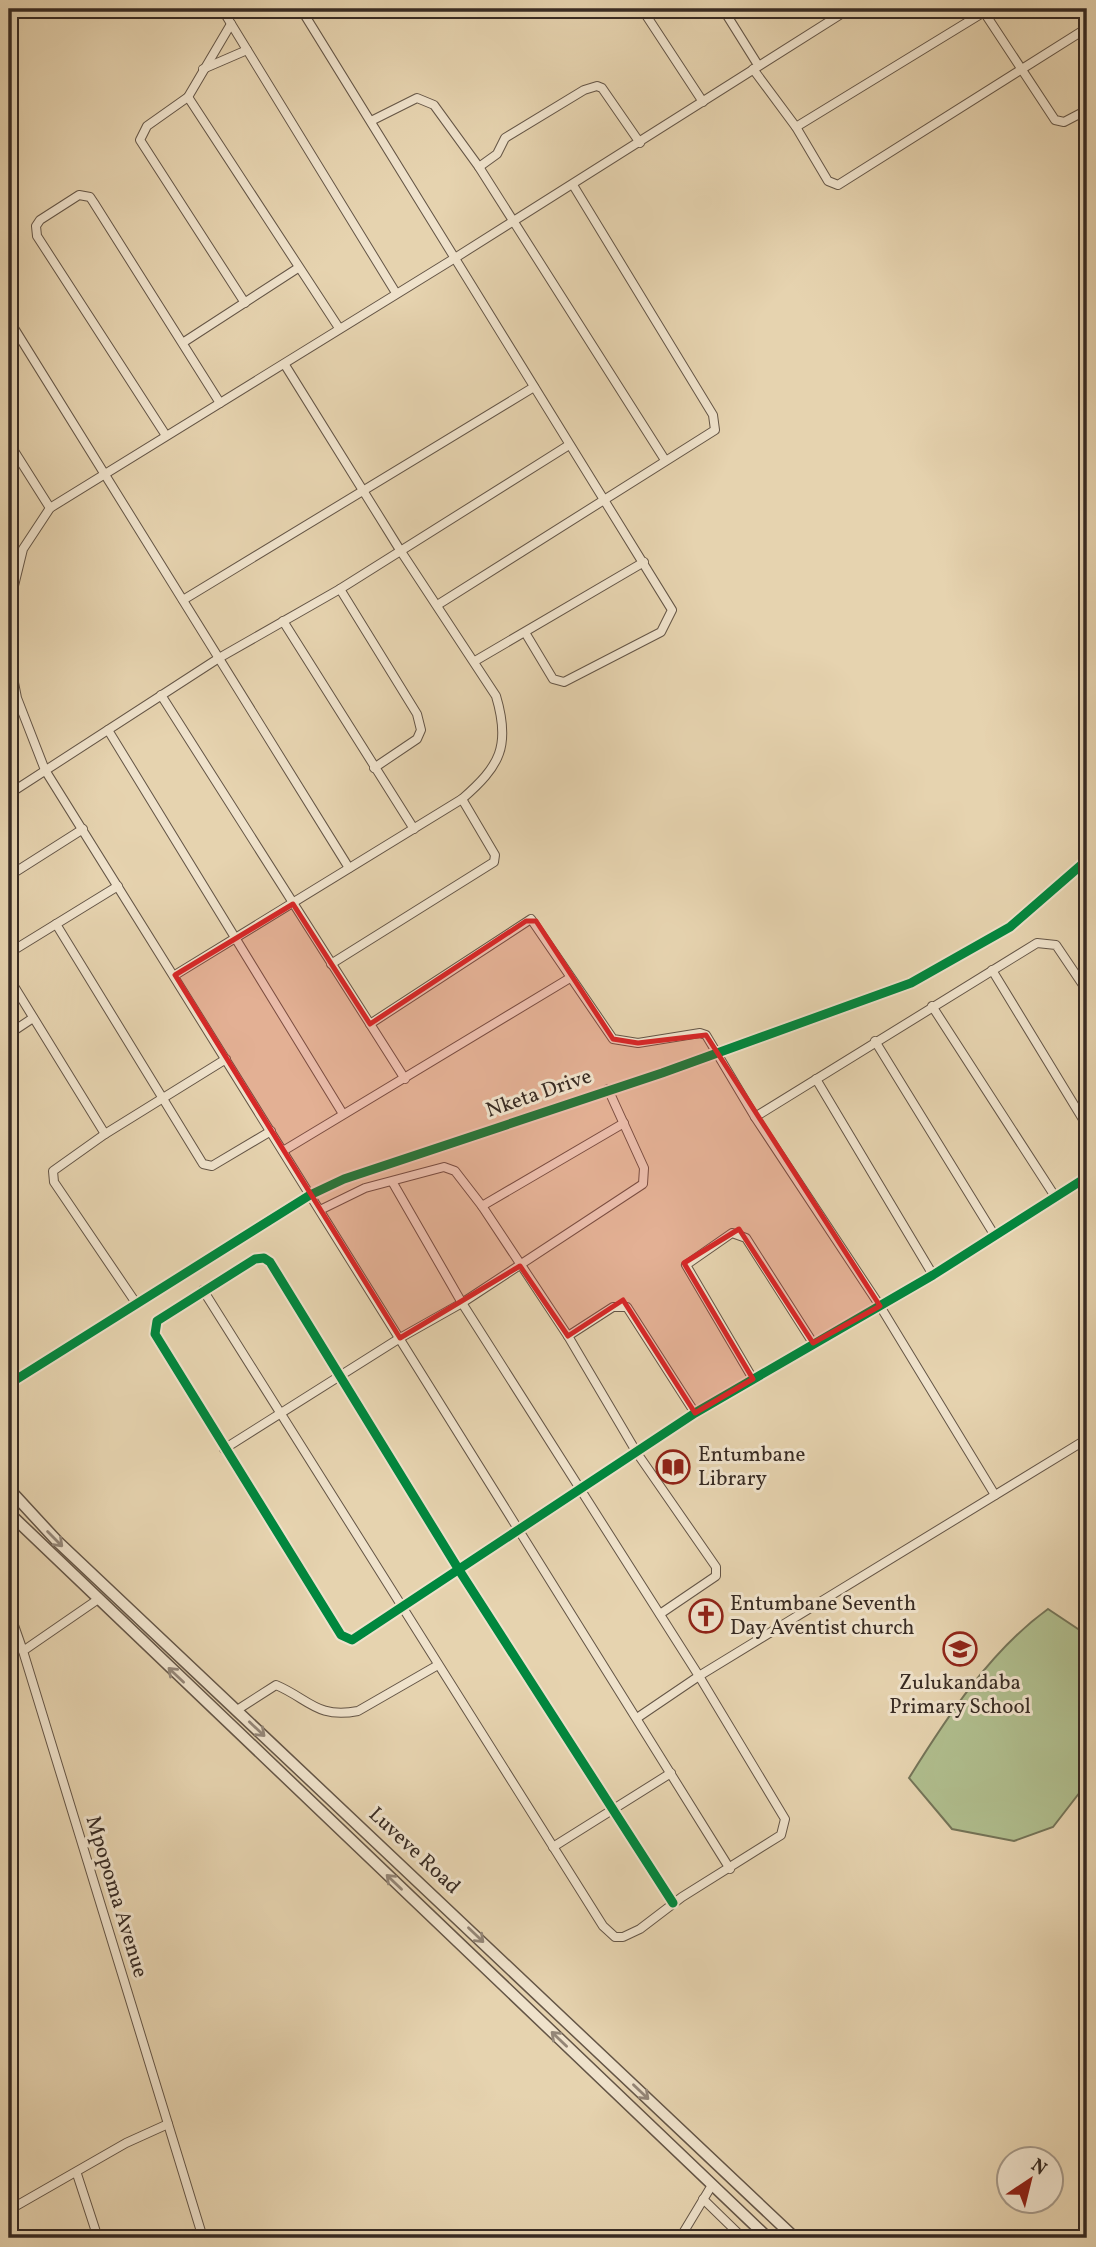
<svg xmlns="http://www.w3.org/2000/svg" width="1096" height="2247" font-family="Vollkorn,serif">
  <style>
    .green { fill: #b0be8e; stroke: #747458; stroke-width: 2 }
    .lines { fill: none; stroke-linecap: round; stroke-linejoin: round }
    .minor-casing { stroke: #645546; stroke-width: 10 }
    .tertiary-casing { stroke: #645546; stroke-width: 13 }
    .minor { stroke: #efe2cb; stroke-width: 8 }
    .tertiary { stroke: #efe2cb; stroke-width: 10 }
    .cycleway-casing { stroke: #efe2cb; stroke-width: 13 }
    .cycleway { stroke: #00873e; stroke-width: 9 }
    .oneway { stroke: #948677 }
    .marked { fill: #d62828; fill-opacity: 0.2; stroke: #d62828; stroke-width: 5; stroke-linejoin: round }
    .labels { text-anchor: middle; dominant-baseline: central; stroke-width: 6; stroke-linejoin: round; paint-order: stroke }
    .street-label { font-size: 21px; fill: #382b23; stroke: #efe2cb }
    .poi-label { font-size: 21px; fill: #382b23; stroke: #efe2cb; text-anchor: start }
  </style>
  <rect width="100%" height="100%" fill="#e6d3af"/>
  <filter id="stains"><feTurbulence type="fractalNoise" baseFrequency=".00286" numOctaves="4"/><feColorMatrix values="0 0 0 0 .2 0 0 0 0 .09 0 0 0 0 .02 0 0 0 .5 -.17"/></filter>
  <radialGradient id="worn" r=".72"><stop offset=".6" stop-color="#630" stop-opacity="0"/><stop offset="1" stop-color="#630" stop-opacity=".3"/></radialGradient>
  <path class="green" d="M1048,1609l39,26v148l-34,44 -39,14 -62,-12 -43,-51c38,-61 81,-127 139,-169z"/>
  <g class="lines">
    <defs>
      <g id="minor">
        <polyline points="222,9 396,293"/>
        <polyline points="301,9 672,610 661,632 564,682 553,679 526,634"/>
        <polyline points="642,9 703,102"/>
        <polyline points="723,9 758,65"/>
        <polyline points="982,9 1055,120 1064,122 1087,110"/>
        <polyline points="203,69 247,50"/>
        <polyline points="753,69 796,127 828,181 838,185 1087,28"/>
        <polyline points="188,97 231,24"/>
        <polyline points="371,121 417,98 434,105 479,167 665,460"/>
        <polyline points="796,127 989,9"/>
        <polyline points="479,167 497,154 505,138 584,90 597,86 602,88 640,143"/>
        <polyline points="245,303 140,140 147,126 188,97 339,328"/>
        <polyline points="9,320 349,868"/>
        <polyline points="184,342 298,268"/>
        <polyline points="165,434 37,236 36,226 40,220 79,195 90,197 94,203 220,403"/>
        <polyline points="9,443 50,508"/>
        <polyline points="340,589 417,714 421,730 417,739 374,768"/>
        <polyline points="183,600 534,387"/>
        <polyline points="439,604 715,430 713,415 573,185"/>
        <polyline points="9,606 23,549 50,508 455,258 849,9"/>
        <polyline points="283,621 414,829"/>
        <polyline points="9,657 17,698 45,770 730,1869"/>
        <polyline points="475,661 644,562"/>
        <polyline points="161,695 405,1079"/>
        <polyline points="108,730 343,1114"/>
        <polyline points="9,794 219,658 340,589 569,445"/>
        <polyline points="9,876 83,829"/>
        <polyline points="56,924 203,1164 212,1166 271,1131"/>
        <polyline points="9,953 118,886"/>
        <polyline points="331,964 494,862 495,855 462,799"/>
        <polyline points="992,970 1087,1126"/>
        <path d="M175,975l287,-176c38,-33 49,-53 34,-103l-96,-146 -115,-185"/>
        <polyline points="9,978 105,1134"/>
        <polyline points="932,1006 1056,1198"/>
        <polyline points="370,1024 531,919 613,1039 638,1043 700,1033 706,1035 755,1117 880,1306 995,1495"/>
        <polyline points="9,1034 33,1018"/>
        <polyline points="875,1041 995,1236"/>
        <polyline points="816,1079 933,1275"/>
        <polyline points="755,1117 1037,943 1056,945 1087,991"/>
        <polyline points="283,1151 570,978"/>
        <polyline points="482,1206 624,1123"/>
        <polyline points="320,1210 365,1188 444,1167 455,1171 482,1206 568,1336 637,1453 716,1567 716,1576 660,1614"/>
        <polyline points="203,1290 603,1926 615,1937 623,1937 640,1929 682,1897 781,1835 785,1819 699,1676 462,1303 393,1183"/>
        <polyline points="136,1303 54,1182 53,1171 105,1134 226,1059"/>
        <polyline points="568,1336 613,1307 627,1307 695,1413"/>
        <polyline points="753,1379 686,1265 732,1233 746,1238 813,1343"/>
        <polyline points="9,1384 310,1195 344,1179 662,1073 911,983 1010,927 1087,860"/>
        <polyline points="224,1449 400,1338 462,1303 643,1184 644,1168 608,1089"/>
        <polyline points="97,1600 23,1651 203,2238"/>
        <polyline points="9,1611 23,1651"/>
        <path d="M237,1710l39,-25c33,14 41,34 82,26l80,-46"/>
        <polyline points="637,1718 699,1676 1087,1439"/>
        <polyline points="553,1847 671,1773"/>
        <polyline points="673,1903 459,1570 270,1262 264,1258 255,1259 157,1321 155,1334 341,1635 352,1640 695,1413 933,1275 1087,1177"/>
        <polyline points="77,2174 98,2238"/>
        <polyline points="703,2199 743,2238"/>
        <polyline points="9,2210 126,2143 168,2124"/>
        <polyline points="680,2238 712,2185"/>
      </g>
      <g id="tertiary">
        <polyline points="9,1489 57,1541 795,2238"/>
        <polyline points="9,1513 768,2238"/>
      </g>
    </defs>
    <use href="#minor" class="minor-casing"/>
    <use href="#tertiary" class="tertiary-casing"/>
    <use href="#minor" class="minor"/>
    <use href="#tertiary" class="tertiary"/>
    <defs>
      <g id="cycleway">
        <polyline points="9,1384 310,1195 344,1179 662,1073 911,983 1010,927 1087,860"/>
        <polyline points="673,1903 459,1570 270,1262 264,1258 255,1259 157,1321 155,1334 341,1635 352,1640 695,1413 933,1275 1087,1177"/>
      </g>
    </defs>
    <use href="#cycleway" class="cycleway-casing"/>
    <use href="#cycleway" class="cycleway"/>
  </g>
  <defs><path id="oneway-shaft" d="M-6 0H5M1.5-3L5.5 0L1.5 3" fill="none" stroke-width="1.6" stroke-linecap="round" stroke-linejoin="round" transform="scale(1.75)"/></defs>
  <g class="oneway">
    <use href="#oneway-shaft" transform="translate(55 1539) rotate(45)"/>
    <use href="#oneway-shaft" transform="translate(176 1675) rotate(-137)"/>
    <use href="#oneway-shaft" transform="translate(257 1729) rotate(43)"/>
    <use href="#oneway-shaft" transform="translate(394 1882) rotate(-136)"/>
    <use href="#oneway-shaft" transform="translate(476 1935) rotate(44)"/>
    <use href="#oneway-shaft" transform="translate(559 2039) rotate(-136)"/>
    <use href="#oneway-shaft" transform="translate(641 2092) rotate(44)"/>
  </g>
  <path class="marked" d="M293,904l77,120 156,-103h10l77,118 25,4 68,-8 174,271 -67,37 -74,-114 -55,34 69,116 -58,34 -72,-113 -55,36 -48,-70 -120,72 -225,-363z"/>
  <defs>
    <symbol id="library-ring" viewBox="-11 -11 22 22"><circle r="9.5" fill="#efe2cb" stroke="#8f2418" stroke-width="1.5"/><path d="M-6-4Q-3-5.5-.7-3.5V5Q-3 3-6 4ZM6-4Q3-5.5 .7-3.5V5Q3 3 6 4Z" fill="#8f2418"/></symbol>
    <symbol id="church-ring" viewBox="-11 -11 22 22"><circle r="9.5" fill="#efe2cb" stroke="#8f2418" stroke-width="1.5"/><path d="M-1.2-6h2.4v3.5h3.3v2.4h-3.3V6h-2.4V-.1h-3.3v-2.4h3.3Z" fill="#8f2418"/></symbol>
    <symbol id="school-ring" viewBox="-11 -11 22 22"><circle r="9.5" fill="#efe2cb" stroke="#8f2418" stroke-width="1.5"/><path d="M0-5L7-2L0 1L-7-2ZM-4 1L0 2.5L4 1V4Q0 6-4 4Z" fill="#8f2418"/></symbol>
  </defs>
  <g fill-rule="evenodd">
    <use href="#library-ring" x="654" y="1448" width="38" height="38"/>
    <use href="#church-ring" x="687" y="1597" width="38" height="38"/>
    <use href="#school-ring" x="941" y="1630" width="38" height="38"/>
  </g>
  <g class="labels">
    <g class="street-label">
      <text transform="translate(539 1094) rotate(-19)">Nketa Drive</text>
      <text transform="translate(414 1851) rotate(43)">Luveve Road</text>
      <text transform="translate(116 1897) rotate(73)">Mpopoma Avenue</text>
    </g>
    <g class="poi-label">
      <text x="698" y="1455">Entumbane<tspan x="698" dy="24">Library</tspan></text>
      <text x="730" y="1604">Entumbane Seventh<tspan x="730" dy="24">Day Aventist church</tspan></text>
      <text x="960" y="1683" text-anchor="middle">Zulukandaba<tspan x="960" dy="24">Primary School</tspan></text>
    </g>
  </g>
  <rect width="1096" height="2247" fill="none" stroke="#e6d3af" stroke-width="35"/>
  <rect x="10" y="10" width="1075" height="2226" fill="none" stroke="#382b23" stroke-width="3.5"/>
  <rect x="18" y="18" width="1061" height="2212" fill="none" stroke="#382b23" stroke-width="2"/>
  <g transform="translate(1030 2180) rotate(35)"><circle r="33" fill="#efe2cb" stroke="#a69988" stroke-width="2"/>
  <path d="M0-5L12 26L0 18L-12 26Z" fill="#8f2418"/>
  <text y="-10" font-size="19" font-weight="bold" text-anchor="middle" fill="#382b23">N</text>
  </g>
  <rect width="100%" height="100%" filter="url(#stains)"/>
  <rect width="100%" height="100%" fill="url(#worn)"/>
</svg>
